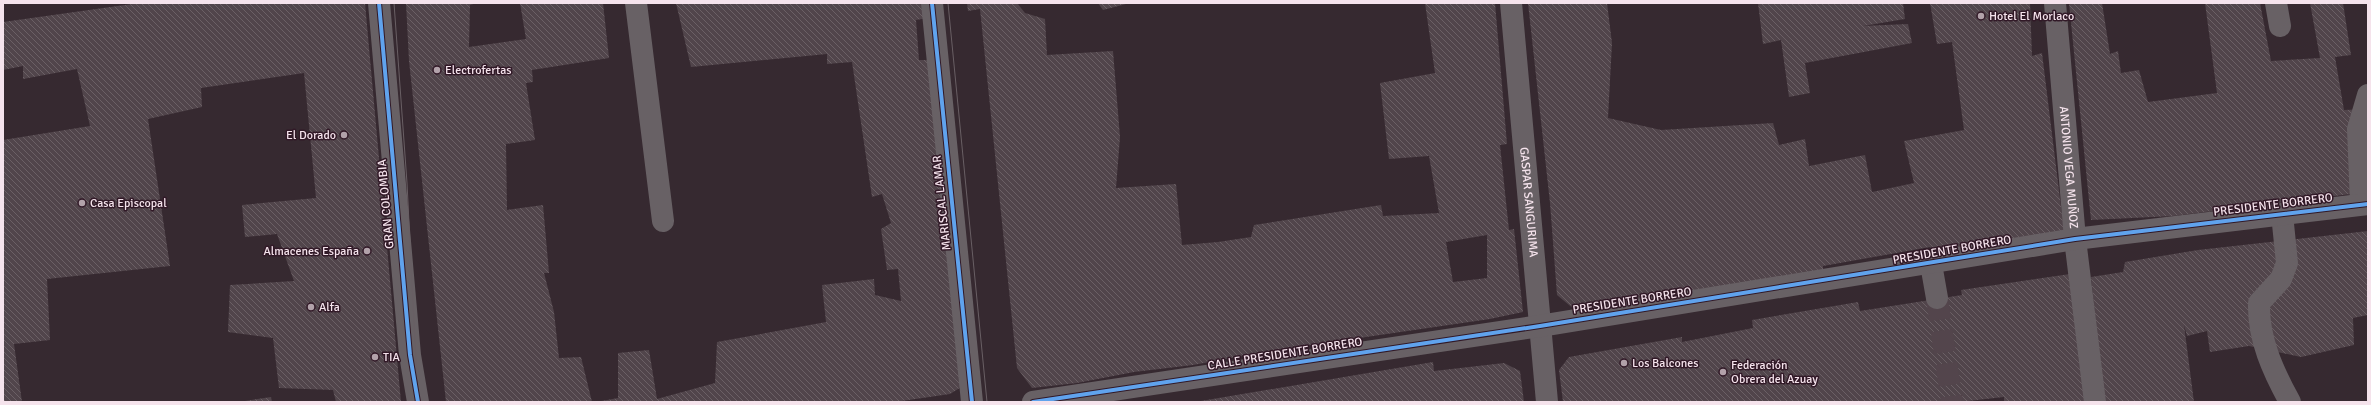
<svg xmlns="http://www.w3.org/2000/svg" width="2371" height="405" font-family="Signika,sans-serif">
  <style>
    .building { fill: url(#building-back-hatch); fill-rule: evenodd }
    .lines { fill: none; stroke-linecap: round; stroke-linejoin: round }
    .minor-tunnel { stroke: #53454c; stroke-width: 22; stroke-dasharray: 22 11; stroke-linecap: butt }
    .minor { stroke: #686165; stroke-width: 22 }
    .tram { stroke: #695f64; stroke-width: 1 }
    .cycleway-casing { stroke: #311927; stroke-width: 6 }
    .cycleway { stroke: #60a3ed; stroke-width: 4 }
    .poi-dot { fill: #b2a2aa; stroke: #311927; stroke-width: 1.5 }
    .labels { text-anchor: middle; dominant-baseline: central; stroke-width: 3; stroke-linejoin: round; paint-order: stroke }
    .poi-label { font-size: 12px; fill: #f5e3ec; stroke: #311927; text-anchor: start }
    .street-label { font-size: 12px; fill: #f5e3ec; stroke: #311927 }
  </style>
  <defs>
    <pattern id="building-back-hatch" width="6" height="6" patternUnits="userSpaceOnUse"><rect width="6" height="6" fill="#51454b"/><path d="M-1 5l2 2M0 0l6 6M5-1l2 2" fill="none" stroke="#6b6065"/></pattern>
  </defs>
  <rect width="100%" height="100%" fill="#362930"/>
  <g class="building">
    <polygon points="139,3 365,3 401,402 336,402 333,390 279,388 273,338 228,332 230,285 294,281 277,234 245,237 242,205 316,198 304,73 201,88 202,107 148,119 170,266 47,279 50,340 14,344 22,402 3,402 3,140 90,126 77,69 23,79 23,66 3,70 3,22"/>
    <polygon points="406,3 476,3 470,5 469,47 526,39 520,3 603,3 609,58 532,70 533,82 526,83 535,140 506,144 507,210 543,205 549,273 544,273 554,312 559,358 581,357 592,402 446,402 409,61"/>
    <polygon points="676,3 926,3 928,18 916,20 919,60 931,60 963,386 950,394 895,402 836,402 835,389 836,402 596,402 618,398 618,353 649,350 657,399 715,383 717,342 826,322 822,285 874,279 875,295 901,301 898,269 887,270 881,229 891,223 882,194 872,197 852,62 827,64 827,54 691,67"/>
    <path d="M967,3h50l8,10 20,6 2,36 66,-4 7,86 -4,51 60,-4 6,61 36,-3 33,-5 3,-12 127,-20 2,11 56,-3 -10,-57 -40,3 -9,-76 55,-10 -10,-70h70l12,141 -7,1 9,85 5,-1 9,83 -33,7 -220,32 -77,14 -59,7 -57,11 -45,5 -15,-20 -37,-359 -12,2zM1487,235v43l-34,4 -7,-40z"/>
    <polygon points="1098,3 1126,3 1126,4 1103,10"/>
    <polygon points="1528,3 1607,3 1612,43 1608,118 1661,130 1773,123 1779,145 1805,139 1809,166 1865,155 1872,192 1914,183 1904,141 1964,130 1952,42 1937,44 1930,3 2030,3 2032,56 2042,53 2064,231 1932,254 1930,247 1823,266 1823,271 1575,310 1557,295 1550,203"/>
    <polygon points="1758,3 1903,3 1905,19 1863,26 1908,24 1912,43 1805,63 1810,93 1789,97 1781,40 1763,44"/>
    <polygon points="2069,3 2102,3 2110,54 2118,51 2121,73 2139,70 2148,102 2217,93 2205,3 2260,3 2271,61 2320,58 2310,3 2343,3 2351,55 2335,57 2344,110 2368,109 2351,194 2173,216 2091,220"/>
    <polygon points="2368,231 2368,315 2353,318 2354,345 2301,357 2249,346 2210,352 2207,331 2187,336 2184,325 2194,402 2104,402 2091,277 2123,272 2125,262 2198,250"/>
    <polygon points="2070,274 2086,402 2004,402 2004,397 1959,402 1563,402 1559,370 1569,357 1682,337 1682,342 1753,328 1752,320 1858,302 1860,311 1962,295 1961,290"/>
    <polygon points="1433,362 1434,371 1504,363 1520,371 1524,402 1195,402"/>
    <polygon points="271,397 272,402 245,402 245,401"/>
  </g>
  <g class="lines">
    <polyline class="minor-tunnel" points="1937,298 1952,402"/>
    <g class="minor">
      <polyline points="379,3 410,355 418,402"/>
      <polyline points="636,3 663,221"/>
      <polyline points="932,3 972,402"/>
      <path id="s1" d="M1511,3l36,399"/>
      <path id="s2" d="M2055,3l20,236 20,163"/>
      <polyline points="2276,3 2280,26"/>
      <polyline points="2361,204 2358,129 2368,95"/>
      <path d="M2282,214l5,49 -6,16 -22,24c-1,36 14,68 31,99"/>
      <polyline points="1931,264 1937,298"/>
      <polyline points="1033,402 1540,326 2075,239 2368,204"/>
    </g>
    <g class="tram">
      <polyline points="394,3 407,183 418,402"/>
      <polyline points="948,3 987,402"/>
    </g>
    <defs>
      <g id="cycleway">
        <polyline points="379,3 410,355 418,402"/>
        <polyline points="932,3 972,402"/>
        <polyline points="1033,402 1540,326 2075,239 2368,204"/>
      </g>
    </defs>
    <use href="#cycleway" class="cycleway-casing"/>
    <use href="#cycleway" class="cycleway"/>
  </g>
  <g class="poi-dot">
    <circle cx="1981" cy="16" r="4"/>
    <circle cx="437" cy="70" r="4"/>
    <circle cx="344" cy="135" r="4"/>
    <circle cx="82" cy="203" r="4"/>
    <circle cx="367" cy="251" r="4"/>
    <circle cx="311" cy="307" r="4"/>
    <circle cx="375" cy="357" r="4"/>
    <circle cx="1624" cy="363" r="4"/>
    <circle cx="1723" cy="372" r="4"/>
  </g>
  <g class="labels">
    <g class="poi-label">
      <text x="1989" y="16">Hotel El Morlaco</text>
      <text x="445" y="70">Electrofertas</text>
      <text x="336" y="135" text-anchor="end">El Dorado</text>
      <text x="90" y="203">Casa Episcopal</text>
      <text x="359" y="251" text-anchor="end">Almacenes España</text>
      <text x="319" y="307">Alfa</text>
      <text x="383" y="357">TIA</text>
      <text x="1632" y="363">Los Balcones</text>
      <text x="1731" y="365">Federación<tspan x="1731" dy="14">Obrera del Azuay</tspan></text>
    </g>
    <g class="street-label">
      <text stroke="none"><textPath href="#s2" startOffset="165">ANTONIO VEGA MUÑOZ</textPath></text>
      <text transform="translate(942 203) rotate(-96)">MARISCAL LAMAR</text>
      <text stroke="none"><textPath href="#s1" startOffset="200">GASPAR SANGURIMA</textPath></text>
      <text transform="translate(386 204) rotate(-95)">GRAN COLOMBIA</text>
      <text transform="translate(2273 205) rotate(-7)">PRESIDENTE BORRERO</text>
      <text transform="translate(1952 250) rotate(-10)">PRESIDENTE BORRERO</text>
      <text transform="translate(1632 301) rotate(-9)">PRESIDENTE BORRERO</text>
      <text transform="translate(1285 354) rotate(-9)">CALLE PRESIDENTE BORRERO</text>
    </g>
  </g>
  <rect width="2371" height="405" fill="none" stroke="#f5e3ec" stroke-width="8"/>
</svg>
